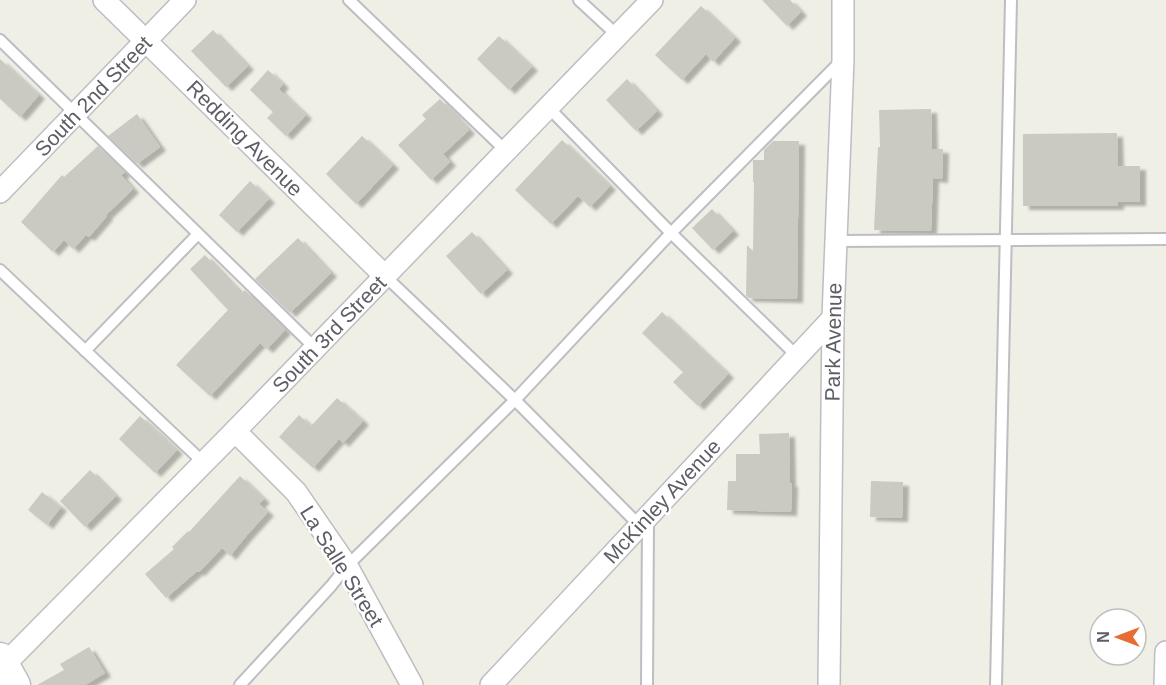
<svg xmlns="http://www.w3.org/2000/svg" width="1166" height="685" font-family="Helvetica,sans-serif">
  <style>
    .building { fill: #cacac2; filter: url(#shadow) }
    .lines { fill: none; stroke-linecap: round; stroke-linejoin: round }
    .lane-casing { stroke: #bdbdc4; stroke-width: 14 }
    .street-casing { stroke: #bdbdc4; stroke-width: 24 }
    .secondary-casing { stroke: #bebfc6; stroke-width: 33 }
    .lane { stroke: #fff; stroke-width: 10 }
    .street { stroke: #fff; stroke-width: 21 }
    .secondary { stroke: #fff; stroke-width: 30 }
    .labels { text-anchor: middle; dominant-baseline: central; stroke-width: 5; stroke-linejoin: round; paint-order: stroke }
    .street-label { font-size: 21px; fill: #5d5f66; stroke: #fff }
  </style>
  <defs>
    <filter id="shadow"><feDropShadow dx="6" dy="4" stdDeviation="1.5" flood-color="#0004"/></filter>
  </defs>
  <rect width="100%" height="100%" fill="#efefe5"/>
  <g class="building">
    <polygon points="762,0 790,0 801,12 787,26"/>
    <polygon points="701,6 735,38 713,62 706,54 682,80 655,55"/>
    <polygon points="213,30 248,66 226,87 191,51"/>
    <polygon points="499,36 532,67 509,90 477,59"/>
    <polygon points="0,59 39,95 20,117 0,99"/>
    <polygon points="268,70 283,84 279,89 306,115 286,136 267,118 273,112 250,90"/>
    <polygon points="627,79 657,111 636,131 606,100"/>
    <polygon points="440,99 469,130 443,154 450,162 431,180 398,145 426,119 422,115"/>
    <polygon points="931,109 932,149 943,149 942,179 933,178 931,231 874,230 878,147 880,147 879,110"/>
    <polygon points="137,114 160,147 137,164 108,136"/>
    <polygon points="1117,133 1118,166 1140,166 1140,202 1118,202 1118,206 1023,206 1023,134"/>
    <polygon points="362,136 393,165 356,204 326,174"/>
    <polygon points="562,140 610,186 590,207 578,196 551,224 515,190"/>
    <polygon points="773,141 799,141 797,299 749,298 746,296 747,245 753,251 754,182 753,182 753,160 764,160 764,150"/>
    <polygon points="98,146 125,172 121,175 133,189 106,215 107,216 89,237 86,235 73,249 64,240 53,252 21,222 62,175 64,177"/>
    <polygon points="250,181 269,199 237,232 219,215"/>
    <polygon points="712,209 733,231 713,250 692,228"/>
    <polygon points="472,232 507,270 481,294 446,256"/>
    <polygon points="298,238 331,273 290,313 255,279"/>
    <polygon points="205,255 241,293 245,290 285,330 267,349 260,343 210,396 176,365 228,310 190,269"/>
    <polygon points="662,312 728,374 698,406 673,382 683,372 642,333"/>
    <polygon points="337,398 363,421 343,443 339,439 313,468 279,437 299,415 311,426"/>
    <polygon points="140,416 177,450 155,473 119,439"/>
    <polygon points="789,433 790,483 792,483 791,512 727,510 728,481 736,481 736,454 760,454 759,434"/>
    <polygon points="90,470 116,496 85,527 60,501"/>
    <polygon points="240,476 264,499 259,504 268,512 247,535 230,556 222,548 199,572 197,571 166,598 145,574 174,549 172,547 188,531 189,532"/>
    <polygon points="871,481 903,482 902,518 870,517"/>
    <polygon points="42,492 61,507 47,525 28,510"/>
    <polygon points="89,647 105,673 85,685 37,685 64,670 60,664"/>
  </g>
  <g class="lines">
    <defs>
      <g id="lane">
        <polyline points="349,0 506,151"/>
        <polyline points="579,0 618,36"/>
        <polyline points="0,40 315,348"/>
        <polyline points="548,107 671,233 797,356"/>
        <polyline points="835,241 1166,239"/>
        <polyline points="0,270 204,463"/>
        <polyline points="385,276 515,400 640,526"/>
        <polyline points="85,351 198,234"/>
        <polyline points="240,685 331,586 347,566 515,400 671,233 841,61"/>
        <polyline points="647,685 648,520"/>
        <polyline points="996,685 1011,0"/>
      </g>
      <g id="street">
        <polyline points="104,0 385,276"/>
        <polyline points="0,192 185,0"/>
        <polyline points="235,431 296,492 347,566 412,685"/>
        <polyline points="4,665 235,431 652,0"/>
        <polyline points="491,685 833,318"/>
        <polyline points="829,685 833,318 843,59 843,0"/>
        <polyline points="1165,685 1166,652"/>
      </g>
      <polyline id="secondary" points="0,658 15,685"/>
    </defs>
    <use href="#lane" class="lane-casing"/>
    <use href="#street" class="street-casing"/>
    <use href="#secondary" class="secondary-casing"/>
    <use href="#lane" class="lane"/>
    <use href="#street" class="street"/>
    <use href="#secondary" class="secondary"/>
  </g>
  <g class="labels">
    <g class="street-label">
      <text transform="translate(93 96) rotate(-46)">South 2nd Street</text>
      <text transform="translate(245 138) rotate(45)">Redding Avenue</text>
      <text transform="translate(329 334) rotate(-46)">South 3rd Street</text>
      <text transform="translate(833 342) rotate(-89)">Park Avenue</text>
      <text transform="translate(662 501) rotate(-47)">McKinley Avenue</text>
      <text transform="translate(342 566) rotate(58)">La Salle Street</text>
    </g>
  </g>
  <g transform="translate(1118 637) rotate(270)"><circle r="28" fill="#ffffff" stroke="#bebfc2" stroke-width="1.5"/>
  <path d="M0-4.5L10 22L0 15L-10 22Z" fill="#e76d34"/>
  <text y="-9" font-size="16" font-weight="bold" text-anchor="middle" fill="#5d5f66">N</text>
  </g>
</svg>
